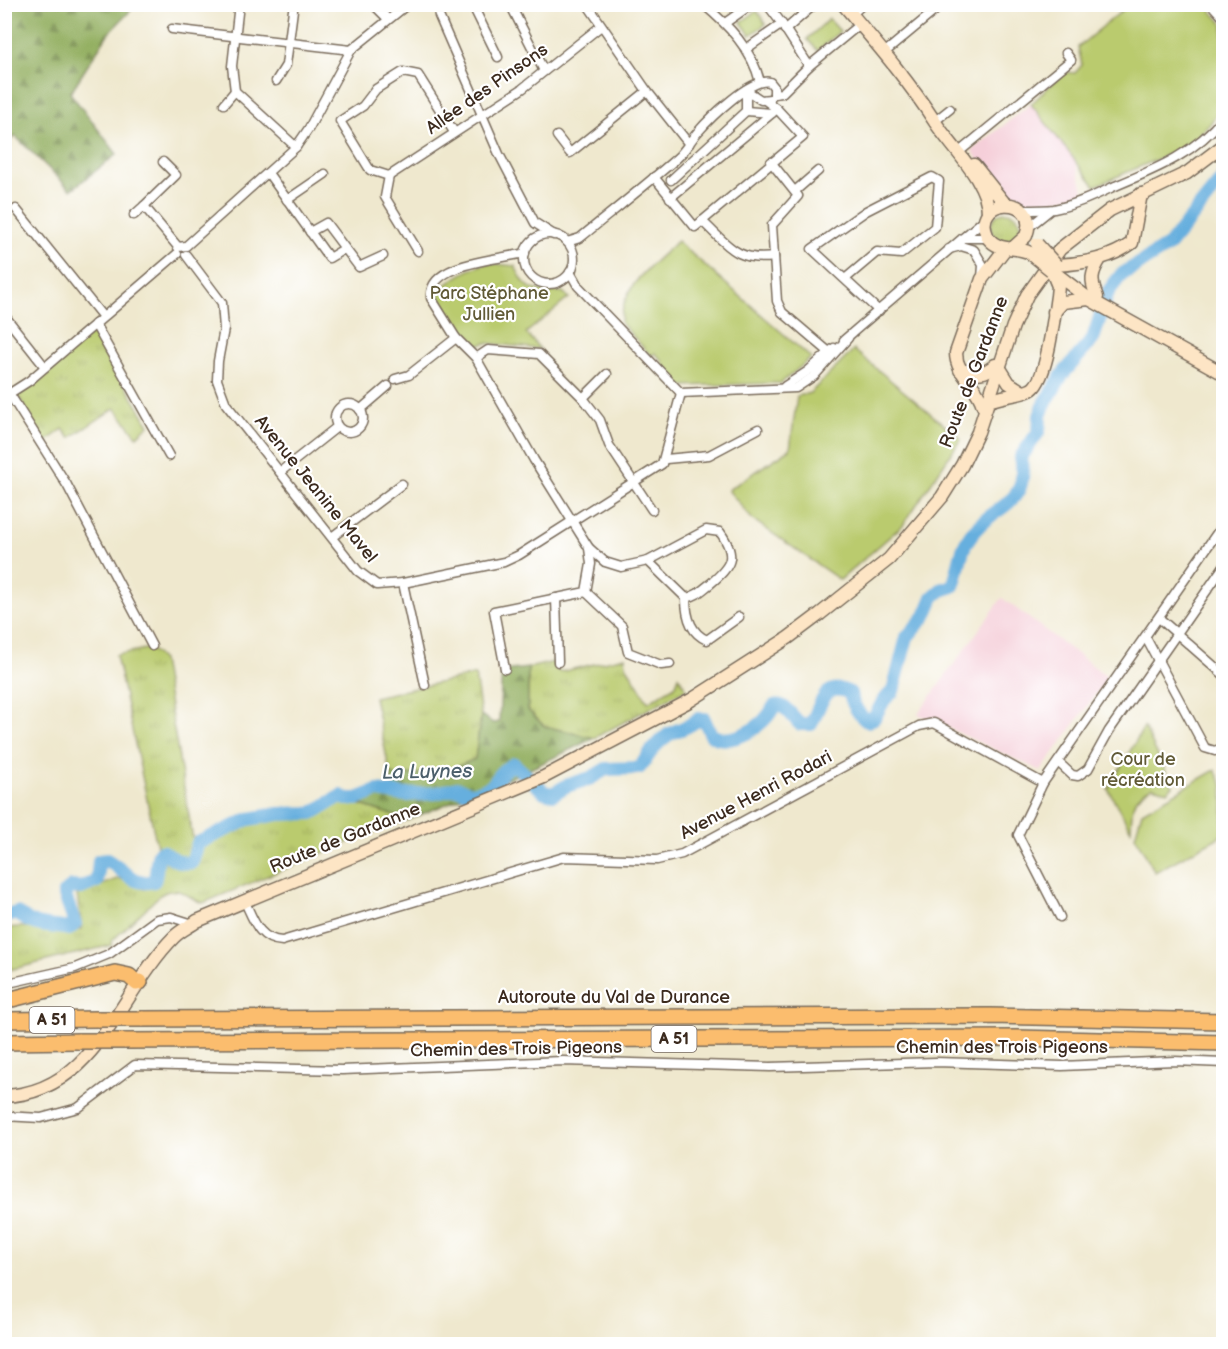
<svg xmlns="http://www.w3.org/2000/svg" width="1228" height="1349" font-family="'Balsamiq Sans',sans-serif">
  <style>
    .built { fill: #f5cfd9 }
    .grass { fill: url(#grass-tufts); stroke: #7a7a46; stroke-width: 1.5 }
    .forest { fill: url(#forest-firs); stroke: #676c40; stroke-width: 1.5 }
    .park { fill: #bacb6e; stroke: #7a7a46; stroke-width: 1.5 }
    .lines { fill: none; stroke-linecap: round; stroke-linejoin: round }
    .river { stroke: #66afde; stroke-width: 14 }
    .street-casing { stroke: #7a6c5c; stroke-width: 11 }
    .secondary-casing { stroke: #7a6c5c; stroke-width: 15 }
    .highway-casing { stroke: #7a6c5c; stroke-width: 18 }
    .street { stroke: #fff; stroke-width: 8 }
    .secondary { stroke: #fde5c5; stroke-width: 12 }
    .highway { stroke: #fbbd6e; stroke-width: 15 }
    .secondary-bridge-casing { stroke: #7a6c5c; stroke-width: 15; stroke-linecap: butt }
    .highway-bridge-casing { stroke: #7a6c5c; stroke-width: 18; stroke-linecap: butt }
    .secondary-bridge { stroke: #fde5c5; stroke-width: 12 }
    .highway-bridge { stroke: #fbbd6e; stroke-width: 15 }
    .labels { text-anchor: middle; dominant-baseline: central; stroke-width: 4.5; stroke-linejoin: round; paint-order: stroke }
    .shield { fill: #fff; stroke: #766a62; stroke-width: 1.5 }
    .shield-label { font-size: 16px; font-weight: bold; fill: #3b2a1e }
    .street-label { font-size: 18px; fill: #3b2a1e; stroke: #fff }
    .park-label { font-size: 18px; fill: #615a36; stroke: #fff }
    .water-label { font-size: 20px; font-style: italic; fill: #4c5f6b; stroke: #fff }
  </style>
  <defs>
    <pattern id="grass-tufts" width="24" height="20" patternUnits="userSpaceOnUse" patternTransform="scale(1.5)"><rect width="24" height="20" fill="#bacb6e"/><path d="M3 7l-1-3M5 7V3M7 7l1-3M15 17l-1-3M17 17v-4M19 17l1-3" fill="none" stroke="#a1ae5f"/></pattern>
    <pattern id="forest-firs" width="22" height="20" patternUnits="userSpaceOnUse" patternTransform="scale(1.5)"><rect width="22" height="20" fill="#93af61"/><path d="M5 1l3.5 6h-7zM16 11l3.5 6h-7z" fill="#798f4f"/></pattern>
  </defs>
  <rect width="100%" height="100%" fill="#fff"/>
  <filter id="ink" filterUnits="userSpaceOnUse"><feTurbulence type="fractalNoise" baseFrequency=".0167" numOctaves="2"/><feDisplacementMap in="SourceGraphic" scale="12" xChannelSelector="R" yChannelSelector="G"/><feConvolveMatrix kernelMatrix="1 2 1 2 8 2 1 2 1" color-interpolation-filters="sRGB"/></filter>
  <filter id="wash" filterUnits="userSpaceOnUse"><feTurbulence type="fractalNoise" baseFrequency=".008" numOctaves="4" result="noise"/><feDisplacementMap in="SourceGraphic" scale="24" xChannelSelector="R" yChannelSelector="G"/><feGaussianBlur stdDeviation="1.35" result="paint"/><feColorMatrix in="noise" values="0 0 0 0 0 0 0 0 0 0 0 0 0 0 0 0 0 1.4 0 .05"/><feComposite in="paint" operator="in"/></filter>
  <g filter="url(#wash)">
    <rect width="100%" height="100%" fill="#efe8ce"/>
    <g class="built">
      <polygon points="1031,104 1074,156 1084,193 1041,205 1027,204 1010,194 1001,182 991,180 972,150"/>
      <polygon points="1002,598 1108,677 1041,771 918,714"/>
    </g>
    <g class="grass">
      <circle cx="1006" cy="227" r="15"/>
      <polygon points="93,331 149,425 137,436 115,408 70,438 63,429 44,443 18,395"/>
      <polygon points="150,648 162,660 194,845 189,861 175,860 164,850 158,851 116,655"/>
      <polygon points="625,657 626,665 648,702 675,686 679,676 686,689 594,738 544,726 528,710 528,668 554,662 555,669 560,672"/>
      <polygon points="475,675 481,715 475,759 444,772 396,776 390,773 374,697"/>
      <path d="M341,799l67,21 -40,14 -165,69c-17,-5 -22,-20 -43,-8l-49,47 1,3 -107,26v-42c27,-8 48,10 77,0l-5,-34 42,-17 25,11 10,-3 5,-9v-21l3,-3 10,8 18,4 10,-20 48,-24 39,-6 26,-1z"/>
    </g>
    <g class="forest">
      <polygon points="5,4 136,5 108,34 70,93 117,154 71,190 15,136 5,145"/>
      <polygon points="528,668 528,710 544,726 594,738 526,771 408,820 349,801 345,797 360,797 373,790 394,792 390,773 396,776 444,772 475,759 481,715 493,723 499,722 502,671"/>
    </g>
    <g class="park">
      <polygon points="1129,5 1206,5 1223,24 1223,105 1210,124 1188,146 1095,186 1031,104 1064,72 1075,73 1082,65 1078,47"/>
      <polygon points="757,11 766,24 750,35 741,22"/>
      <polygon points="829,19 840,31 818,51 807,39"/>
      <path d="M677,241l134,117 -30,25 -100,3 -20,-19 2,-5 -8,-9 -4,3 -30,-33c0,-38 31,-57 56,-82z"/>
      <path d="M488,263l27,3c13,29 20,24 48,26l6,6 -43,35 14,16 -54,-6 -13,4 -5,-4 -29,-46 1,-8c16,-12 29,-21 48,-26z"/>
      <polygon points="854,350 961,439 903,525 840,580 752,519 728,490 790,449 797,396 810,393"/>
      <path d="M1144,727l29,59 -6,5 -15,-4c-22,12 -20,20 -21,43l-23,-41z"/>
      <polygon points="1215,770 1223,786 1223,835 1155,872 1135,836 1142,812"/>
    </g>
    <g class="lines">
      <path class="river" d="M4,917l13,-4c18,15 30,12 52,16l6,-5 -11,-31 8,-6 9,1 16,-7 2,-20 8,-1c16,9 26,27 47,21 4,-10 1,-20 6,-29h4c8,6 17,13 28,10l6,-19 51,-24 29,-5 34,-1 29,-17 5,3h11l20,-8 29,4 30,-2 21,-5 12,5 9,-1 13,-5 13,-17 10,-6 30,28 9,2 13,-8 25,-8 15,-9 33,-1c11,-13 13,-22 29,-33 11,-7 20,-6 30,-16h6l7,16c22,12 54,-9 63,-29 12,-3 18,11 26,18h11c10,-19 13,-44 39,-31 1,9 10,24 17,28l7,-3 10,-18 9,-9 14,-54 18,-21 8,-19 8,-7 12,-4c6,-15 6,-31 14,-45 22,-38 64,-31 54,-84l18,-26 1,-15 4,-11 18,-30 31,-36 15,-47 13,-17 48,-30 55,-68"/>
    </g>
  </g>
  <g filter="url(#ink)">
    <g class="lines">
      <defs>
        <g id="street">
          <polyline points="239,4 232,66 235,91 296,147"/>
          <polyline points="373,4 387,18"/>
          <polyline points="437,4 439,16 499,154 535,223 554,235"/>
          <polyline points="472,4 498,57"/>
          <polyline points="510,4 544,71"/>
          <polyline points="587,4 647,91 689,144"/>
          <path d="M703,4c25,21 49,45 57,78"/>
          <polyline points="1211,4 1224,18"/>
          <polyline points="852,14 863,4"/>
          <polyline points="725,23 752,4"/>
          <polyline points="782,24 809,66"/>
          <polyline points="172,29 351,50"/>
          <polyline points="785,30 815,4"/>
          <polyline points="746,49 782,24 767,4"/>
          <polyline points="884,53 943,4"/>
          <polyline points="276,81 286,65 293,10"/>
          <polyline points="746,90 761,100 770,99"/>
          <polyline points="774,94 782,93 809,66 860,24"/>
          <polyline points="224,104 235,91"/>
          <polyline points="746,111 772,113"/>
          <polyline points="935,121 950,109"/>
          <polyline points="557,136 570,153 647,91"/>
          <polyline points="959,152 1071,60 1066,53"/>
          <polyline points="771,162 798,196 772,225 777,301 782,312 829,352"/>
          <polyline points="268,173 329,258 344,249"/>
          <polyline points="389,176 522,89 601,26"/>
          <polyline points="389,176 370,170 340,121 363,106 376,89 403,72 418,75 454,132"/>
          <polyline points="389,176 385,197 418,251"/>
          <polyline points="654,177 695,227 803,137 777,109 765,100"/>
          <polyline points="671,180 746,111 746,90"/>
          <polyline points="795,191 818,171"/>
          <polyline points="670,198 777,109"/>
          <polyline points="287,200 325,174"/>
          <polyline points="144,206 176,175 163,162"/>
          <polyline points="16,209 103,317"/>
          <path d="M1022,210c11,0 22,0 32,-1 22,-4 42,-14 61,-23 41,-17 81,-33 109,-69"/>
          <polyline points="134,215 144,206 178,247"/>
          <path d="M702,221c26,24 34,41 72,36"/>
          <polyline points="1029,227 1049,211"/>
          <polyline points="310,232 326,223 359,267 383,256"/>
          <circle cx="549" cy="259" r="25"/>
          <polyline points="963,238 988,238"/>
          <path d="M567,242l13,-4c33,-27 65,-52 97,-80 8,-7 13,-17 20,-25 12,-14 54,-56 73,-51l4,5v7"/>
          <polyline points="178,247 186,246 296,147 309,128 351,50 408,4"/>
          <polyline points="949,249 961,246 974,250 983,265 982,278"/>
          <polyline points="186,255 222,303 224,329 218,361 217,380 226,404 358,571 377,585 403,583 504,562 519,555 662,464 681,393"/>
          <polyline points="570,272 578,286 681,393 796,388 814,376 848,338"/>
          <polyline points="845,279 877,252 901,254 935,227 939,181 932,177 866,211 812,249 879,311"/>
          <polyline points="4,315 45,367"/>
          <polyline points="95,324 169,456"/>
          <polyline points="844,340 985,219"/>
          <polyline points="476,358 488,350 539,354 583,398 600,420 609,445 652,510"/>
          <polyline points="395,379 409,375 456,338"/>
          <polyline points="785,386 808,371 834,348"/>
          <polyline points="9,393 67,485 152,646"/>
          <polyline points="4,397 29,381 177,254"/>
          <polyline points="583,398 607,374"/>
          <circle cx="349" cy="418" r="14"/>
          <polyline points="360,410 388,386"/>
          <polyline points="666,459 709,455 758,429"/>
          <polyline points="280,472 337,427"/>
          <polyline points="332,537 402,484"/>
          <path d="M589,548l16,14 16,5 27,-6 58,-31 14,2c18,25 11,34 -10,52 -8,6 -13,12 -24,14l-38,-37"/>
          <polyline points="403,583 425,685"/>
          <polyline points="586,592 622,626 628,652 661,665 670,664"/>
          <polyline points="556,598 558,662"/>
          <path d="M686,598c0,16 4,35 21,42l32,-23"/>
          <polyline points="1159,618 1224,675"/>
          <polyline points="1146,638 1205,748 1215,751 1224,747"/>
          <path d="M505,669l-11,-58 92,-19 5,-28 -2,-16 -55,-88 -58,-102 -20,-20 -25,-40c-4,-36 72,-39 94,-45"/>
          <polyline points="1058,762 1072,775 1078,776 1088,769 1109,731 1224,566"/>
          <polyline points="1043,783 1224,523"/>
          <path d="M244,900c9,18 14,40 38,41l282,-84 93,3 25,-6 237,-128 15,-3 109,60 -25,52 42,82"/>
          <polyline points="4,984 75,968 109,954 157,919 171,917 193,924"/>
          <polyline points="4,1116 41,1118 78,1108 135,1065 342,1070 563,1061 770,1067 936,1062 1062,1066 1174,1061 1224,1063"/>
        </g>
        <g id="secondary">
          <path d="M843,4c32,38 65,76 92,118 16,25 54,60 53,91"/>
          <polyline points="974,165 1005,204"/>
          <path d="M1014,247l12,-11c16,-43 -58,-41 -38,2 12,15 27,7 42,15"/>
          <path d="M1056,265c27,-1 54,-6 76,-22l9,-49"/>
          <polyline points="1051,270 1089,299 1224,374"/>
          <path d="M1097,297c-7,-17 -6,-23 3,-38"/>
          <polyline points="1054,312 1063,302 1089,299"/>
          <polyline points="999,367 1009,383 1023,392"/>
          <path d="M960,370c16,3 23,6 35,-5"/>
          <path d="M989,401c14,-6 28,-5 41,-11 17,-7 24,-75 27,-94l1,-10 -5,-12"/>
          <path d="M983,406c-5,-21 -27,-31 -27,-53l26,-74 23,-30"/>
          <path d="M4,1096c92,-3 115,-104 170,-159 7,-7 15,-10 23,-16l347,-144 147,-77 97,-62 32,-24 69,-55 53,-62 20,-32 16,-33 35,-106 14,-31 33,-46 50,-39 77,-37 37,-28"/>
        </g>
        <g id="highway">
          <polyline points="4,1001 115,973 129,976 137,983 140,982"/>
          <polyline points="142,1019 991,1016 1224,1021"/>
          <polyline points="4,1020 99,1019"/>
          <polyline points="124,1041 1017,1038 1224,1043"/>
          <polyline points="4,1042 79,1041"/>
        </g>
      </defs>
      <use href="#street" class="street-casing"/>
      <use href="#secondary" class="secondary-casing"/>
      <use href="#highway" class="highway-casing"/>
      <use href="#street" class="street"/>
      <use href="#secondary" class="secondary"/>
      <use href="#highway" class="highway"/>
      <defs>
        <g id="secondary-bridge">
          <polyline points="1037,244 1056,265"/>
          <polyline points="1030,253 1051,270"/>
        </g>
        <g id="highway-bridge">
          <polyline points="99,1019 142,1019"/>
          <polyline points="79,1041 124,1041"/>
        </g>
      </defs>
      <use href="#secondary-bridge" class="secondary-bridge-casing"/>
      <use href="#highway-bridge" class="highway-bridge-casing"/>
      <use href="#secondary-bridge" class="secondary-bridge"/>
      <use href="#highway-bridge" class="highway-bridge"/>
    </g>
  </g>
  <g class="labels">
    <g class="shield">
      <rect x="29.5" y="1007" width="45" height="26" rx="4.5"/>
      <rect x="651.5" y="1026" width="45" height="26" rx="4.5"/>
    </g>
    <g class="shield-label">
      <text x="52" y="1020">A 51</text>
      <text x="674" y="1039">A 51</text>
    </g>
    <g class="street-label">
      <text transform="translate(487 89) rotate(-35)">Allée des Pinsons</text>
      <text transform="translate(974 372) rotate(-69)">Route de Gardanne</text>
      <text transform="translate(316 489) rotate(51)">Avenue Jeanine Mavel</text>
      <text transform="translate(756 795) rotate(-28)">Avenue Henri Rodari</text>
      <text transform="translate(345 838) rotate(-22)">Route de Gardanne</text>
      <text x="614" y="997">Autoroute du Val de Durance</text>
      <text x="1002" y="1047">Chemin des Trois Pigeons</text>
      <text transform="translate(516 1049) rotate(-1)">Chemin des Trois Pigeons</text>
    </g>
    <g class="park-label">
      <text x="489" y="293">Parc Stéphane<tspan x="489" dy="21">Jullien</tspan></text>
      <text x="1143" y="759">Cour de<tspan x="1143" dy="21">récréation</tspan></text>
    </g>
    <g class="water-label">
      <text transform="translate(427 772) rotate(-1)">La Luynes</text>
    </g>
  </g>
  <rect width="1228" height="1349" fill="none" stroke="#fff" stroke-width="24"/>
</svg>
